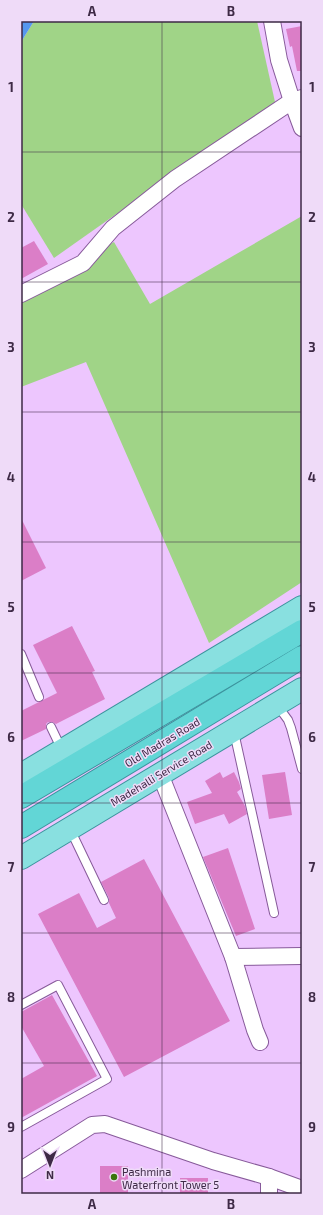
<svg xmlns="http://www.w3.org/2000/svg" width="323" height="1215" font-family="'Exo 2',sans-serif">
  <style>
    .green { fill: #a0d487 }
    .water { fill: #5698ee }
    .building { fill: #db7ec7 }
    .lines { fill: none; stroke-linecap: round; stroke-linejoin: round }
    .service-casing { stroke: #875a9a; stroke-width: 10 }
    .minor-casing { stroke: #875a9a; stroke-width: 18 }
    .primary-casing { stroke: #3c939d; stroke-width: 24 }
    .trunk-casing { stroke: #3c939d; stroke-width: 24 }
    .service { stroke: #fff; stroke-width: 8 }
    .minor { stroke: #fff; stroke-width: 16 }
    .primary { stroke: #89e0e0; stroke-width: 22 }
    .trunk { stroke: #62d6d6; stroke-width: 22 }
    .grid { fill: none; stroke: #3e2a46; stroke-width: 1; stroke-opacity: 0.55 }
    .poi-dot { fill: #39750a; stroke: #efdbf8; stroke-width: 1.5 }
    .labels { text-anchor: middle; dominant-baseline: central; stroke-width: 3; stroke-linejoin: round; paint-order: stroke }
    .street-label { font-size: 11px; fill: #3e2a46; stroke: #efdbf8 }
    .poi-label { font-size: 11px; fill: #3e2a46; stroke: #efdbf8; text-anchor: start }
    .neatline { fill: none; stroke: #3e2a46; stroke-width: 1.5 }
    .grid-label { font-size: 13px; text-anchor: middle; font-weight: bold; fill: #3e2a46 }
  </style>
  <rect width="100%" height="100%" fill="#edc6fe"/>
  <g class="green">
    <polygon points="34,21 257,21 275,102 54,258 21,204 21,42"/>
    <polygon points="302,216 302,582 209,643 86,362 21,387 21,295 114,242 150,304"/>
  </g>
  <polygon class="water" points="21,21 34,21 21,42"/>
  <g class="building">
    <polygon points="302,26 302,71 297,71 292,46 290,47 286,29"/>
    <polygon points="34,241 48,264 21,279 21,248"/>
    <polygon points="21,518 46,568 21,581"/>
    <polygon points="72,626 95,671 92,672 105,699 56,724 52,722 48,722 46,724 46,729 21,741 21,711 57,693 33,645"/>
    <polygon points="220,772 223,778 234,772 239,782 241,789 237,792 245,806 247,814 229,824 224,814 195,824 187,802 212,793 205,781"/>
    <polygon points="285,772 292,815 269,819 262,775"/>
    <polygon points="228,848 255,929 236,936 203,857"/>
    <polygon points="144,859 230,1021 124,1077 38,914 79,893 97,928 116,918 109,903 109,898 101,882"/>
    <polygon points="52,995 97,1076 21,1118 21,1079 44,1066 21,1026 21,1012"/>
    <rect x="100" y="1166" width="28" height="28"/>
    <rect x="180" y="1178" width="28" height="16"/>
  </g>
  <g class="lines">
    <defs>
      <g id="service">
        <polyline points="21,654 39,697"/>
        <polyline points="277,705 288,720 291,728 302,769"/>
        <polyline points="51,727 62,750"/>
        <polyline points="234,732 274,913"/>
        <polyline points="70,829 104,900"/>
        <polyline points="21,1005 58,985 107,1079 21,1127"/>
      </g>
      <g id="minor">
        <polyline points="272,21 279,60 292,101 302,128"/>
        <polyline points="21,294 83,263 113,228 175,179 292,101 302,98"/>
        <polyline points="160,774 233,957 255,1030 260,1042"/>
        <polyline points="233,957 302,956"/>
        <polyline points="21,1170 92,1125 105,1124 213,1161 269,1177 302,1189"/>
        <polyline points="269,1194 269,1177"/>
      </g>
      <g id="primary">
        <polyline points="21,775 302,607"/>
        <polyline points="21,858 302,689"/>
      </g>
      <g id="trunk">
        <polyline points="21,797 302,631"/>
        <polyline points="21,827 302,657"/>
      </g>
    </defs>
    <use href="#service" class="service-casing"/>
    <use href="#minor" class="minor-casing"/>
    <use href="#primary" class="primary-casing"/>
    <use href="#trunk" class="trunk-casing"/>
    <use href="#service" class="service"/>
    <use href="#minor" class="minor"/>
    <use href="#primary" class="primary"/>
    <use href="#trunk" class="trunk"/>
  </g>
  <path class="grid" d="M162,21v1173M21,152h281M21,282h281M21,412h281M21,542h281M21,673h281M21,803h281M21,933h281M21,1063h281"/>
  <circle class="poi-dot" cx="114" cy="1177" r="4"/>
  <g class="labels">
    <g class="street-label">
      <text transform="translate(162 742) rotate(-31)">Old Madras Road</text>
      <text transform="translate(161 773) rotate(-31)">Madehalli Service Road</text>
    </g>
    <g class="poi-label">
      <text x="122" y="1171">Pashmina<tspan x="122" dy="13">Waterfront Tower 5</tspan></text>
    </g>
  </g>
  <rect width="323" height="1215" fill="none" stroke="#efdbf8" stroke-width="44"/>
  <g transform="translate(50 1165) rotate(180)" stroke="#efdbf8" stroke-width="3" paint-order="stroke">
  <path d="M0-3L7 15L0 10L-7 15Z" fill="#3e2a46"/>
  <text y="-6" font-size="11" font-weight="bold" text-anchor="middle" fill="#3e2a46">N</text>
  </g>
  <rect x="22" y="22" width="279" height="1171" class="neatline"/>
  <g class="grid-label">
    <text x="92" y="16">A</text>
    <text x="231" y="16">B</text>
    <text x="11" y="92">1</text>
    <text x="312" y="92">1</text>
    <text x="11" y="222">2</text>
    <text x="312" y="222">2</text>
    <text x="11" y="352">3</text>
    <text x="312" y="352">3</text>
    <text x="11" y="482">4</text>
    <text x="312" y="482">4</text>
    <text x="11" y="612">5</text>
    <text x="312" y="612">5</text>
    <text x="11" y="742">6</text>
    <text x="312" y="742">6</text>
    <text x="11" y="872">7</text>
    <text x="312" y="872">7</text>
    <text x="11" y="1002">8</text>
    <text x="312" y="1002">8</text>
    <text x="11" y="1132">9</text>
    <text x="312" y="1132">9</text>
    <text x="92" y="1209">A</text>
    <text x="231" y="1209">B</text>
  </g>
</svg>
